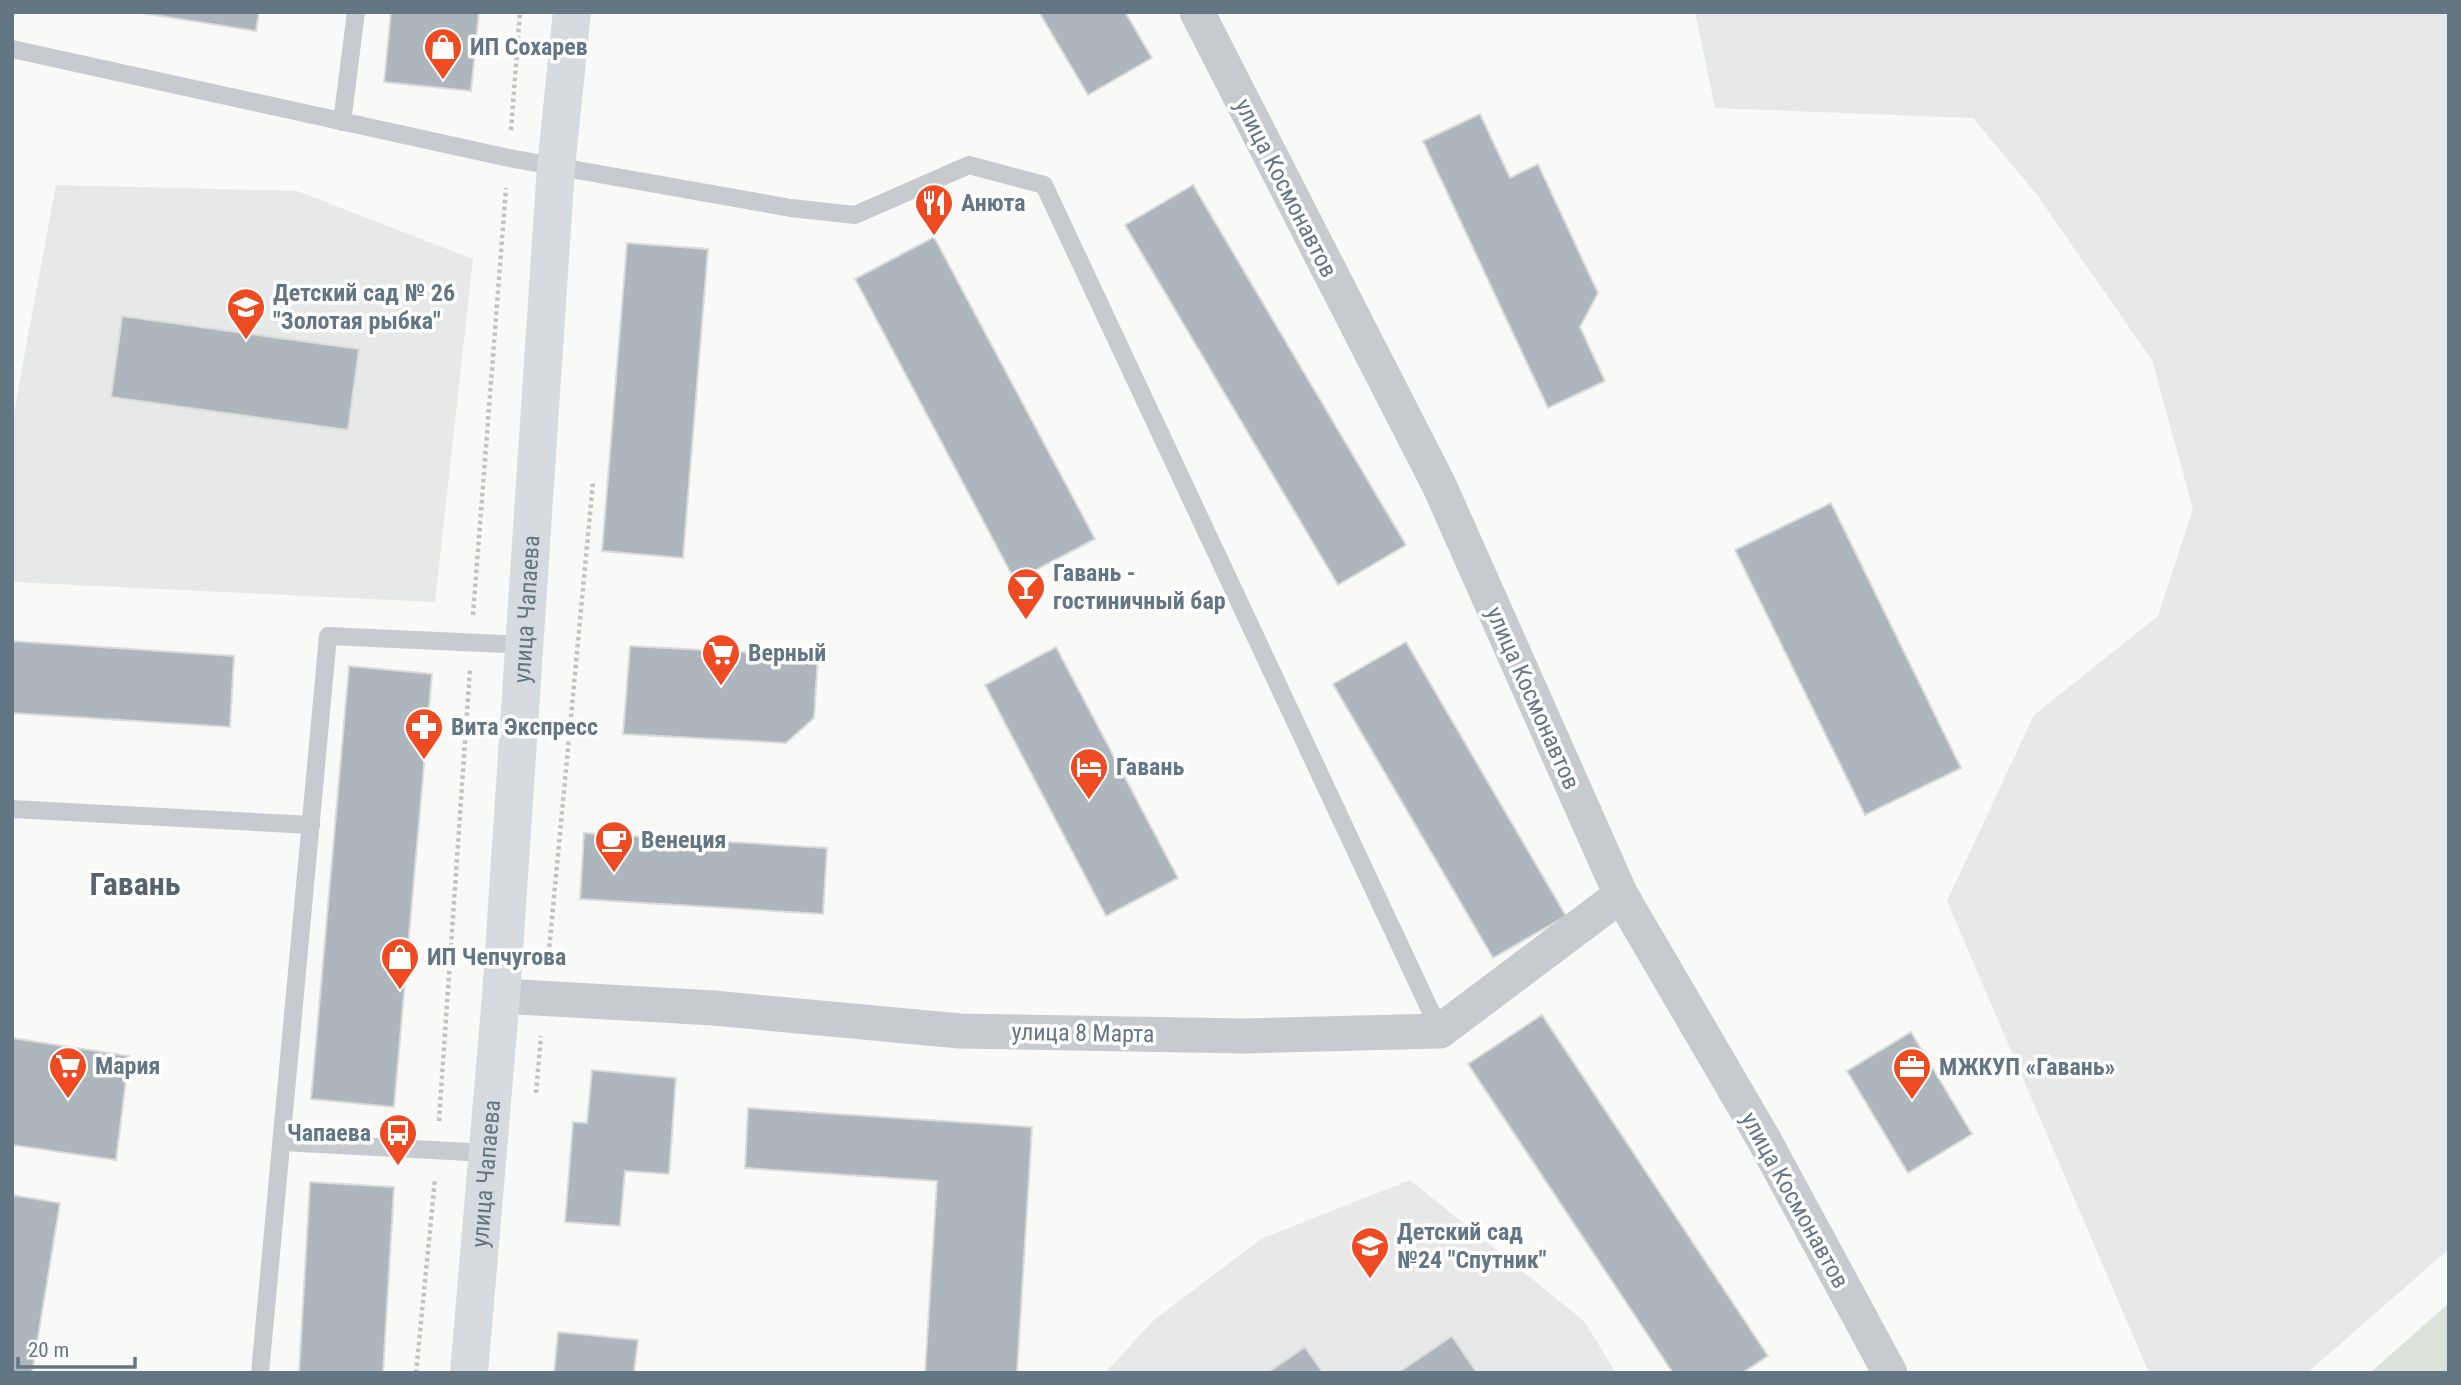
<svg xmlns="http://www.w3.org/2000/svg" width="2461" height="1385" font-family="'Roboto Condensed',sans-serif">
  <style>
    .built { fill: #e7e8e8 }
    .green { fill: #dbe2d8 }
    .building { fill: #adb6bc; stroke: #dbdbd9; stroke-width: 2 }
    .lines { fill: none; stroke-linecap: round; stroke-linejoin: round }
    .path { stroke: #c0c3c5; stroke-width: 4.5; stroke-dasharray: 3.5 3.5; stroke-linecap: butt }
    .lane { stroke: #c7cbcf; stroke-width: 18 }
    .street { stroke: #c7cbcf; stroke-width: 35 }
    .secondary { stroke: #d6dbdf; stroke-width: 38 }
    .labels { text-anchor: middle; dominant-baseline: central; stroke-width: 7; stroke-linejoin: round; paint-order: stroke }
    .poi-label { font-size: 24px; font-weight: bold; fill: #637684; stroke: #fff; text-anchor: start }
    .street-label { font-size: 24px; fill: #637684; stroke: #fff }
    .district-label { font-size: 32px; font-weight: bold; fill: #55646e; stroke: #fff }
  </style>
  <rect width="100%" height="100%" fill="#f9f9f7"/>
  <g class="built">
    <polygon points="1695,12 2449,12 2449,1249 2307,1373 2149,1373 1947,901 2034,715 2158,616 2193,509 2152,360 2037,195 1973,118 1715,108"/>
    <polygon points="56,185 297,191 473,259 435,602 12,582 12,423"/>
    <polygon points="1410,1180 1584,1321 1616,1373 1105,1373 1154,1320 1261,1239"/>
  </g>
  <polygon class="green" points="2449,1303 2449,1373 2370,1373"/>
  <g class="building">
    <polygon points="135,12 259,12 256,31"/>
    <polygon points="391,12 479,12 471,91 384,82"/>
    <polygon points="1039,12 1125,12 1152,58 1088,95"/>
    <polygon points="1480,114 1510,178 1538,164 1598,293 1580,327 1605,381 1548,408 1423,141"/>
    <polygon points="1193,185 1406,545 1338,585 1125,225"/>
    <polygon points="934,237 1095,539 1015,581 855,279"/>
    <polygon points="627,243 708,249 683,558 602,551"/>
    <polygon points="122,316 359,349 348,430 111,397"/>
    <polygon points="1831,503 1961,768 1865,815 1735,550"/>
    <polygon points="12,641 234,656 230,727 12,713"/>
    <polygon points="1406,642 1566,916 1493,958 1333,684"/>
    <polygon points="630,646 818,656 814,718 786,743 623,734"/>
    <polygon points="1056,647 1178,878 1106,916 985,685"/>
    <polygon points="349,666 432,674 394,1107 311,1099"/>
    <polygon points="584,833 827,848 823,914 580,899"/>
    <polygon points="1542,1015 1768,1356 1742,1373 1673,1373 1468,1064"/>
    <polygon points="1911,1032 1972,1134 1908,1173 1847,1071"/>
    <polygon points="12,1038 129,1056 116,1160 12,1145"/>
    <polygon points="592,1070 676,1078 669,1174 625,1171 620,1226 565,1222 573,1122 587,1123"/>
    <polygon points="748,1108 1032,1127 1017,1373 925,1373 937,1181 745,1168"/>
    <polygon points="310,1182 394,1187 383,1373 299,1373"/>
    <polygon points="12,1195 60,1203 32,1373 12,1373"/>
    <polygon points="558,1332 638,1340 634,1373 554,1373"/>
    <polygon points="1452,1336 1477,1373 1398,1373"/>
    <polygon points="1305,1347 1323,1373 1267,1373"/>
  </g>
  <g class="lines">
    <g class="path">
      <polyline points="511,130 520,12"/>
      <polyline points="473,615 506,188"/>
      <polyline points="548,961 593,482"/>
      <polyline points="536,1093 541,1036"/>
      <polyline points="439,1121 470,669"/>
      <polyline points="416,1373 435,1179"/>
    </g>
    <g class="lane">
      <polyline points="12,49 509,158 791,208 855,215 969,165 1044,185 1440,1031"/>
      <polyline points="342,122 356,12"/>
      <polyline points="12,809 311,825"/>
      <polyline points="282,1142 488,1153"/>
      <polyline points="260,1373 328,636 524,645"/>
    </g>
    <g class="street">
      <polyline points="1197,12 1439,485 1621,895 1763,1138 1890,1373"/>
      <polyline points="501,996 713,1008 960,1031 1245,1036 1440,1031 1621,895"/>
    </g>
    <path class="secondary" id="s1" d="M469,1373l32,-377 55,-829 16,-155"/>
  </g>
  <defs>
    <symbol id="shop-pin" viewBox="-11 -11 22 30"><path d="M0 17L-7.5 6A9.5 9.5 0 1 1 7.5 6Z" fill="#ee4b22" stroke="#fff"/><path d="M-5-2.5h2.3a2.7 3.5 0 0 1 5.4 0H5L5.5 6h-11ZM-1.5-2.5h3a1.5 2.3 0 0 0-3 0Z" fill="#fff"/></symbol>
    <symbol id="restaurant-pin" viewBox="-11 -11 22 30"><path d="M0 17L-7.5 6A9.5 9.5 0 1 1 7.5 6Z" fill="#ee4b22" stroke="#fff"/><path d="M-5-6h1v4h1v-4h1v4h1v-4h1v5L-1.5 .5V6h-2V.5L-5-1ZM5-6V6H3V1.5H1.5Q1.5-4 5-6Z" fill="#fff"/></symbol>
    <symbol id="school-pin" viewBox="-11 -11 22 30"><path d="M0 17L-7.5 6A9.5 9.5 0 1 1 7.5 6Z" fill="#ee4b22" stroke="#fff"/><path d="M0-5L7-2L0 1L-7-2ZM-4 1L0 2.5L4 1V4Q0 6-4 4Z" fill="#fff"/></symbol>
    <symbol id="bar-pin" viewBox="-11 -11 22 30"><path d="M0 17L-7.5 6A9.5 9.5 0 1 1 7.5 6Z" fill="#ee4b22" stroke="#fff"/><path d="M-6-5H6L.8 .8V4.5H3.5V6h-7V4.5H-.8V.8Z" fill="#fff"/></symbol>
    <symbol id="supermarket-pin" viewBox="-11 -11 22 30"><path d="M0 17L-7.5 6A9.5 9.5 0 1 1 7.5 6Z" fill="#ee4b22" stroke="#fff"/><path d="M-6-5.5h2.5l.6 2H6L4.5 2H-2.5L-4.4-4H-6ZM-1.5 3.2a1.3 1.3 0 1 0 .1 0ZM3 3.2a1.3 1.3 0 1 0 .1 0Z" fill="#fff"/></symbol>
    <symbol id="pharmacy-pin" viewBox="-11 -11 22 30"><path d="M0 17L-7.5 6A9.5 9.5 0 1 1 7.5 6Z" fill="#ee4b22" stroke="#fff"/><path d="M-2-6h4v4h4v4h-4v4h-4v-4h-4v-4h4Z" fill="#fff"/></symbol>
    <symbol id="hotel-pin" viewBox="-11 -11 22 30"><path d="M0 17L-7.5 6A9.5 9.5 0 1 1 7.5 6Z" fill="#ee4b22" stroke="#fff"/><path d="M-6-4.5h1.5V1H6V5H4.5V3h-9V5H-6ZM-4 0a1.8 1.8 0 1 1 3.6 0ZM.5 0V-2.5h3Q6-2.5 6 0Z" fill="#fff"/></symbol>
    <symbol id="cafe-pin" viewBox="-11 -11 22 30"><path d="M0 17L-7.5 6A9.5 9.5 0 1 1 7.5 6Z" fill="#ee4b22" stroke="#fff"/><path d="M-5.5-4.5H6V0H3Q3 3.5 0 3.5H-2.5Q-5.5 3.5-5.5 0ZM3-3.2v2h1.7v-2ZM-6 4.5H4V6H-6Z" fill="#fff"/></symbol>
    <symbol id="office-pin" viewBox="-11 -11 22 30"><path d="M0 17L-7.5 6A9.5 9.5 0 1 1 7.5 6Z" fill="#ee4b22" stroke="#fff"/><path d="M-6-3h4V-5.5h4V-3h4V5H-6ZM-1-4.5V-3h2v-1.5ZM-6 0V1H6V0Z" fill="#fff"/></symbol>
    <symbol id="bus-pin" viewBox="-11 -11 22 30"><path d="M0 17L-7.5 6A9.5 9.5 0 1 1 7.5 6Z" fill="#ee4b22" stroke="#fff"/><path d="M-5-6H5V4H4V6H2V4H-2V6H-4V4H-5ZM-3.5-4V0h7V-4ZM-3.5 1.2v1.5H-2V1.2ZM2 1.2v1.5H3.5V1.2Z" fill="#fff"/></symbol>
  </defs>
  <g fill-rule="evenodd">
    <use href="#shop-pin" x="421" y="25" width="44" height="60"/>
    <use href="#restaurant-pin" x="912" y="181" width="44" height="60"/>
    <use href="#school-pin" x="224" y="285" width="44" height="60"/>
    <use href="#bar-pin" x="1004" y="565" width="44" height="60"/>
    <use href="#supermarket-pin" x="699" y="631" width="44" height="60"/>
    <use href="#pharmacy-pin" x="402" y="705" width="44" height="60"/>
    <use href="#hotel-pin" x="1067" y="745" width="44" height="60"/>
    <use href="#cafe-pin" x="592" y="818" width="44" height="60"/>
    <use href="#shop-pin" x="378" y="935" width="44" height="60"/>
    <use href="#supermarket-pin" x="46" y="1044" width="44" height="60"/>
    <use href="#office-pin" x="1890" y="1045" width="44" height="60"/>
    <use href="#bus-pin" x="376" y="1111" width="44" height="60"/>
    <use href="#school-pin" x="1348" y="1224" width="44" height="60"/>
  </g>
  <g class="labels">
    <g class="poi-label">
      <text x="470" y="47">ИП Сохарев</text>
      <text x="961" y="203">Анюта</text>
      <text x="273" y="293">Детский сад № 26<tspan x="273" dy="28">"Золотая рыбка"</tspan></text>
      <text x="1053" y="573">Гавань -<tspan x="1053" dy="28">гостиничный бар</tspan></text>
      <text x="748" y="653">Верный</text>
      <text x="451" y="727">Вита Экспресс</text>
      <text x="1116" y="767">Гавань</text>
      <text x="641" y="840">Венеция</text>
      <text x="427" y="957">ИП Чепчугова</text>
      <text x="95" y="1066">Мария</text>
      <text x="1939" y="1067">МЖКУП «Гавань»</text>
      <text x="371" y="1133" text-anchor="end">Чапаева</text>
      <text x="1397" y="1232">Детский сад<tspan x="1397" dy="28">№24 "Спутник"</tspan></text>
    </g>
    <g class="street-label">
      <text transform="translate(1286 188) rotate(63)">улица Космонавтов</text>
      <text stroke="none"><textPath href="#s1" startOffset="766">улица Чапаева</textPath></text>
      <text transform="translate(1533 698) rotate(66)">улица Космонавтов</text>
      <text transform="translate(1083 1033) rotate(1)">улица 8 Марта</text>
      <text stroke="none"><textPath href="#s1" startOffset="200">улица Чапаева</textPath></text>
      <text transform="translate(1795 1200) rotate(61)">улица Космонавтов</text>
    </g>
    <g class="district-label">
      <text x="135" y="884">Гавань</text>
    </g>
  </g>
  <rect width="2461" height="1385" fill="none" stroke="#637684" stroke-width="28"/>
  <path d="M18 1357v10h117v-10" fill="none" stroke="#637684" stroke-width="3.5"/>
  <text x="28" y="1357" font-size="21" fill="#637684" stroke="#ffffff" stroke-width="5" paint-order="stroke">20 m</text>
</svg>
